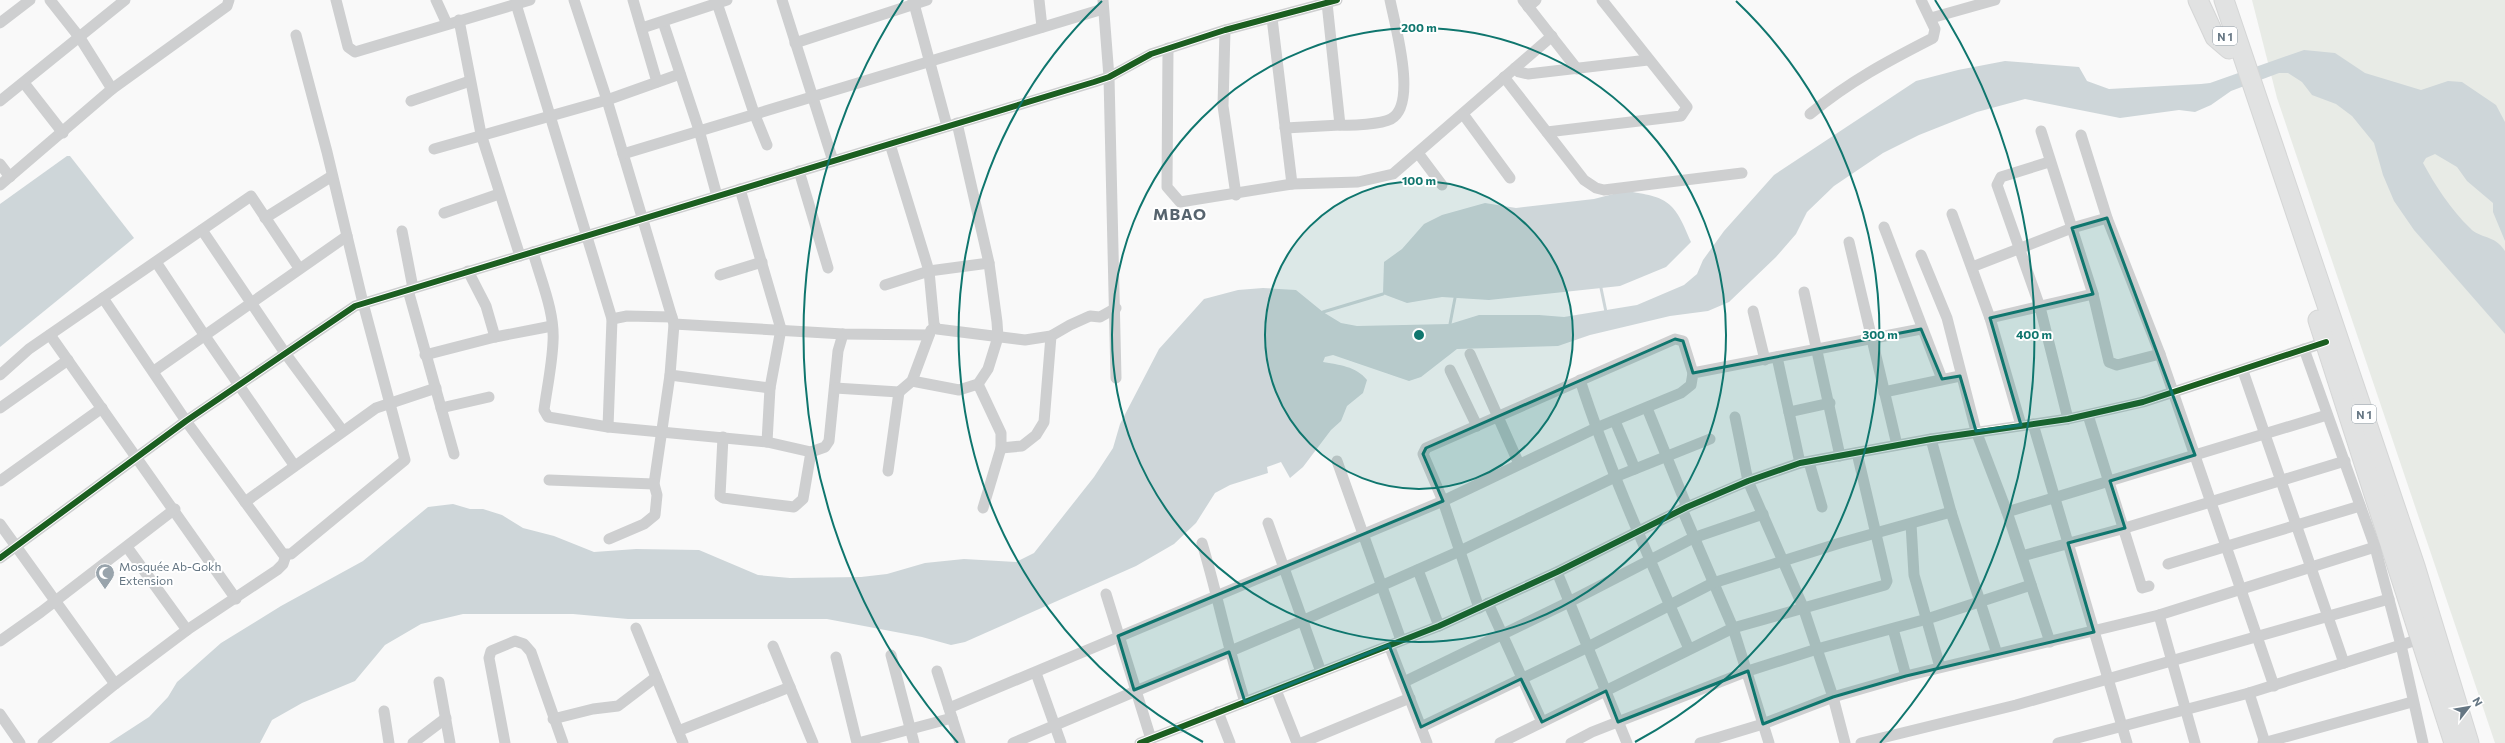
<svg xmlns="http://www.w3.org/2000/svg" width="2505" height="743" font-family="Commissioner,sans-serif">
  <style>
    .green { fill: #e8ebe6 }
    .water { fill: #ced6d9 }
    .lines { fill: none; stroke-linecap: round; stroke-linejoin: round }
    .stream { stroke: #ced6d9; stroke-width: 3 }
    .trunk-casing { stroke: #d5d6d6; stroke-width: 21 }
    .minor { stroke: #cecfd0; stroke-width: 11 }
    .trunk { stroke: #e1e2e2; stroke-width: 19 }
    .cycleway-casing { stroke: #fff; stroke-width: 8 }
    .cycleway { stroke: #1b5e20; stroke-width: 6 }
    .marked { fill: #0f766e; fill-opacity: 0.2; stroke: #0f766e; stroke-width: 3; stroke-linejoin: round }
    .ring { fill: none; stroke: #0f766e; stroke-width: 2 }
    .labels { text-anchor: middle; dominant-baseline: central; stroke-width: 4; stroke-linejoin: round; paint-order: stroke }
    .shield { fill: #fff; stroke: #939fa8; stroke-width: 1 }
    .shield-label { font-size: 11px; font-weight: bold; fill: #657683 }
    .poi-label { font-size: 12px; fill: #657683; stroke: #fff; text-anchor: start }
    .district-label { font-size: 16px; font-weight: bold; letter-spacing: 1px; fill: #57646e; stroke: #fff }
    .centre { fill: #0f766e; stroke: #fff; stroke-width: 2 }
    .ring-label { font-size: 12px; text-anchor: middle; font-weight: bold; fill: #0f766e; stroke: #fff; stroke-width: 4; stroke-linejoin: round; paint-order: stroke }
  </style>
  <rect width="100%" height="100%" fill="#f9f9f9"/>
  <polygon class="green" points="2252,0 2505,0 2505,743 2495,743 2277,98"/>
  <g class="water">
    <path d="M2304,50l31,3 30,20 56,17 27,-9 14,1 34,23 9,17v119l-12,-29v-9l-26,-22 -10,-14 -22,-13 -9,4 -3,5c12,22 28,47 47,65 10,11 24,6 35,23v83l-91,-104 -20,-29 -11,-26 -9,-32 -22,-27 -16,-12 -24,-9 -10,-13 -14,-9h-9l-48,18 -20,14 -16,7 -16,-2 -59,8 -95,-19 -48,13 -58,23 -36,18 -49,33 -27,26 -11,22 -20,23 -47,45 -21,9 -38,5 -80,19 -32,11 -101,3 -36,28 -12,4 -76,-26 -8,2 -2,5c16,3 33,4 44,18l-4,13 -16,13 -6,15 -10,9 -28,37 -13,11 -9,-16 -14,5 1,6 -38,12 -15,8 -19,30 -22,21 -38,22 -171,76 -14,3 -29,-8 -95,-18h-199l-55,-5h-110l-42,10 -36,21 -30,36 -53,22 -30,17 -12,23h-151l40,-26 19,-20 9,-15 44,-39 60,-37 82,-45 65,-54 25,-3 17,5h13l19,6 21,13 31,8 40,16 42,-3 63,1 59,25 32,3 71,-1 26,-3 38,-11 39,-4 52,3 18,-9 60,-76 19,-29 7,-24 39,-75 45,-50 34,-9 25,-2 33,2 27,22 18,11 16,3 93,-2 29,-9h60l25,2 73,-12 47,-20 13,-11 6,-14 21,-29 50,-56 142,-94 42,-11 47,-9 74,6 8,14 22,8 92,-5 9,-1z"/>
    <polygon points="67,156 70,156 134,238 0,347 0,204"/>
    <path d="M1625,191c44,6 49,10 66,51l-25,25 -46,19 -131,14 -47,-3 -35,6 -24,-9 1,-32 18,-13 22,-25 18,-9 43,-12 31,5 78,-9z"/>
  </g>
  <g class="lines">
    <g class="stream">
      <polyline points="1601,288 1606,312"/>
      <polyline points="1323,312 1383,294"/>
      <polyline points="1450,324 1455,298"/>
    </g>
    <defs>
      <g id="trunk">
        <polyline points="2198,0 2215,37 2229,49"/>
        <polyline points="2224,0 2415,566 2469,743"/>
        <polyline points="2318,320 2454,743"/>
      </g>
    </defs>
    <use href="#trunk" class="trunk-casing"/>
    <g class="minor">
      <polyline points="50,0 80,38 112,89"/>
      <polyline points="336,0 348,47 355,52 530,0"/>
      <polyline points="436,0 447,24"/>
      <polyline points="574,0 607,100 674,324 670,375 654,484 657,495 655,515 644,524 609,539"/>
      <polyline points="633,0 657,82"/>
      <polyline points="716,0 754,113 767,145"/>
      <polyline points="782,0 833,161"/>
      <polyline points="913,0 947,126"/>
      <polyline points="1039,0 1042,27"/>
      <polyline points="1103,0 1109,77 1116,378"/>
      <polyline points="1523,0 1577,69"/>
      <path d="M1327,3l13,122c12,1 41,-1 51,-6 27,-14 4,-94 -1,-119"/>
      <polyline points="516,4 612,319 608,427"/>
      <polyline points="1528,7 1536,0"/>
      <polyline points="1272,18 1292,184"/>
      <polyline points="1931,18 1995,0"/>
      <polyline points="459,20 481,134 520,256"/>
      <polyline points="663,22 699,130 717,196"/>
      <polyline points="0,23 30,0"/>
      <polyline points="642,28 727,0"/>
      <polyline points="1225,30 1223,106 1236,195"/>
      <polyline points="795,43 927,0"/>
      <polyline points="1168,48 1167,187 1180,202 1292,184 1358,182 1393,174 1552,36"/>
      <polyline points="1515,68 1519,72 1528,74 1648,60"/>
      <polyline points="1504,77 1584,180 1596,188 1604,190 1742,173"/>
      <polyline points="24,83 63,133"/>
      <polyline points="0,101 125,0"/>
      <polyline points="411,101 470,81"/>
      <polyline points="1463,114 1510,178"/>
      <path d="M1810,114c40,-33 78,-53 123,-76l2,-9 -14,-29"/>
      <polyline points="1285,128 1340,125"/>
      <polyline points="2041,131 2093,294 2109,362 2117,365 2160,354"/>
      <polyline points="1547,132 1681,116 1687,107 1602,0"/>
      <polyline points="2081,135 2107,218 2160,354 2274,686"/>
      <polyline points="890,144 929,271 934,324 937,329 1025,340 1051,336 1070,325 1090,316 1100,317 1116,308"/>
      <polyline points="434,149 607,100 680,74"/>
      <polyline points="1418,153 1442,185"/>
      <polyline points="623,154 1103,9"/>
      <polyline points="2049,162 2001,177 1997,185 2040,307 2068,419"/>
      <polyline points="0,164 10,177"/>
      <polyline points="799,171 828,268"/>
      <polyline points="0,185 112,89 227,6 229,0"/>
      <polyline points="740,189 781,329 770,388 767,442"/>
      <polyline points="444,213 499,194"/>
      <polyline points="1952,214 1990,318 2021,425"/>
      <polyline points="265,218 332,176"/>
      <polyline points="1884,227 1942,379"/>
      <polyline points="202,230 285,353 342,430"/>
      <polyline points="402,231 413,288"/>
      <polyline points="1849,242 1897,445"/>
      <path d="M533,252c8,29 22,60 20,90 -1,23 -6,46 -9,68l4,7 60,10 159,15 44,10 14,-5 4,-6 9,-90 5,-17"/>
      <polyline points="1921,255 1947,318 1976,431 2007,512 2050,642"/>
      <polyline points="156,262 205,336 294,465"/>
      <polyline points="1972,267 2072,228 2107,218"/>
      <polyline points="468,271 486,306 495,337"/>
      <polyline points="720,275 762,262"/>
      <polyline points="885,285 929,271 989,263"/>
      <polyline points="408,290 454,454"/>
      <polyline points="1804,292 1840,456"/>
      <polyline points="103,298 186,421 283,554 291,554 405,460 363,303 327,152 296,35"/>
      <polyline points="1753,311 1765,360"/>
      <polyline points="1990,318 2093,294"/>
      <polyline points="612,319 627,316 672,317"/>
      <polyline points="674,324 843,334 929,335"/>
      <polyline points="50,335 236,599"/>
      <polyline points="2304,349 2375,547 2401,645 2423,743"/>
      <polyline points="1470,354 1519,464"/>
      <polyline points="425,355 495,337 552,326"/>
      <polyline points="1777,357 1800,463"/>
      <polyline points="1450,370 1477,426"/>
      <polyline points="154,371 347,236"/>
      <polyline points="2243,371 2344,663"/>
      <polyline points="0,375 29,349 251,196 299,268"/>
      <polyline points="670,375 770,388"/>
      <path d="M1580,380c30,92 70,180 109,269"/>
      <polyline points="912,381 959,390 978,384 988,369 998,337 997,322 989,263 957,123"/>
      <polyline points="978,384 1001,433 1001,448 983,508"/>
      <polyline points="835,388 899,392 912,381 931,330"/>
      <polyline points="1884,392 1960,376"/>
      <polyline points="0,408 68,360"/>
      <polyline points="441,408 489,397"/>
      <polyline points="1647,408 1687,507"/>
      <polyline points="1789,412 1830,403"/>
      <polyline points="2088,415 2142,588 2149,586"/>
      <polyline points="1735,417 1748,481 1803,607 1833,697 1845,743"/>
      <polyline points="1615,421 1635,469"/>
      <polyline points="2033,424 2127,743"/>
      <polyline points="723,437 720,496 723,498 794,507 803,499 811,452"/>
      <polyline points="1931,439 1951,512 1997,654"/>
      <polyline points="1001,448 1022,446 1036,435 1044,422 1051,336"/>
      <polyline points="1337,461 1401,640"/>
      <polyline points="1809,462 1822,507"/>
      <polyline points="888,471 899,392"/>
      <polyline points="549,480 654,484"/>
      <polyline points="0,481 102,408"/>
      <polyline points="245,502 376,408 436,388"/>
      <polyline points="1682,509 1733,628 1769,743"/>
      <polyline points="2007,512 2327,415"/>
      <polyline points="1268,523 1321,672"/>
      <polyline points="0,524 115,684"/>
      <polyline points="1911,524 1914,575 1940,667"/>
      <path d="M1202,543c16,53 26,106 43,159"/>
      <polyline points="127,547 187,630"/>
      <polyline points="2022,556 2125,528 2345,461"/>
      <polyline points="0,558 186,421 355,306 1094,82 1109,77 1151,54 1225,30 1337,0"/>
      <polyline points="2168,564 2360,506"/>
      <polyline points="1418,570 1439,626"/>
      <polyline points="1557,572 1627,743"/>
      <polyline points="1106,594 1151,739"/>
      <polyline points="1488,603 1542,722"/>
      <polyline points="1479,608 1443,501 1423,454 1426,448 1675,339 1683,341 1693,373"/>
      <polyline points="2159,615 2195,743"/>
      <polyline points="636,628 683,743"/>
      <polyline points="1893,629 1906,676"/>
      <polyline points="0,641 41,612 175,509"/>
      <polyline points="1389,645 1427,743"/>
      <polyline points="773,646 813,743"/>
      <polyline points="891,655 914,743"/>
      <polyline points="836,657 857,743"/>
      <polyline points="937,671 960,743"/>
      <polyline points="1036,673 1061,743"/>
      <polyline points="439,682 450,743"/>
      <polyline points="1404,682 1569,602 1693,538 1763,514"/>
      <polyline points="1276,690 1297,743"/>
      <polyline points="2249,693 2265,743"/>
      <polyline points="949,708 1443,501 1596,428 1681,393 1691,385 1693,373 1921,329"/>
      <polyline points="384,711 389,743"/>
      <polyline points="1218,712 1230,743"/>
      <polyline points="0,714 20,743"/>
      <polyline points="553,719 593,709 618,706 656,677"/>
      <polyline points="1421,727 1588,647 1713,583 1840,543 1951,512"/>
      <polyline points="678,731 790,687"/>
      <polyline points="43,743 115,684 187,630 277,570 283,564 286,555"/>
      <polyline points="413,743 446,718"/>
      <polyline points="505,743 489,658 491,651 515,641 524,644 531,652 563,743"/>
      <polyline points="858,743 952,718"/>
      <polyline points="1013,743 1304,620 1460,551 1615,477 1710,439"/>
      <polyline points="1140,743 1439,626 1557,572 1687,507 1748,481 1800,463 1931,439 2068,419 2143,402 2326,342"/>
      <polyline points="1301,743 1410,698"/>
      <polyline points="1500,743 1733,628 1885,585 1887,581 1857,453"/>
      <polyline points="1571,743 1592,732 1748,671 1817,649 1927,619 2031,585"/>
      <polyline points="1700,743 1763,724 1833,697 1906,676 2159,615 2375,547"/>
      <polyline points="1861,743 2016,705 2389,599"/>
      <polyline points="2058,743 2249,693 2420,639"/>
      <polyline points="2263,743 2412,702"/>
    </g>
    <use href="#trunk" class="trunk"/>
    <defs>
      <g id="cycleway">
        <polyline points="0,558 186,421 355,306 1094,82 1109,77 1151,54 1225,30 1337,0"/>
        <polyline points="1140,743 1439,626 1557,572 1687,507 1748,481 1800,463 1931,439 2068,419 2143,402 2326,342"/>
      </g>
    </defs>
    <use href="#cycleway" class="cycleway-casing"/>
    <use href="#cycleway" class="cycleway"/>
  </g>
  <path class="marked" d="M2107,218l88,237 -85,26 15,47 -57,15 26,89 -188,44 -73,21 -70,27 -15,-53 -130,51 -12,-31 -64,31 -21,-43 -100,48 -32,-82 -144,57 -16,-50 -95,38 -16,-54 325,-135 -20,-47 3,-6 249,-109 8,2 10,32 228,-44 21,50 18,-3 16,55 45,-6 -31,-107 103,-24 -21,-66z"/>
  <circle cx="1419" cy="335" r="154" fill="#0f766e" fill-opacity=".12"/>
  <g class="ring">
    <circle cx="1419" cy="335" r="154"/>
    <circle cx="1419" cy="335" r="307"/>
    <path d="M1203 742A461 461 0 0 1 1102 1M1736 1A461 461 0 0 1 1635 742"/>
    <path d="M958 743A615 615 0 0 1 903 0M1935 0A615 615 0 0 1 1880 743"/>
  </g>
  <defs>
    <symbol id="mosque-pin" viewBox="-11 -11 22 30"><path d="M0 17L-7.5 6A9.5 9.5 0 1 1 7.5 6Z" fill="#99a4ac" stroke="#fff"/><path d="M3.5-4.9A6 6 0 1 0 3.5 4.9A5 5 0 1 1 3.5-4.9Z" fill="#fff"/></symbol>
  </defs>
  <g fill-rule="evenodd">
    <use href="#mosque-pin" x="94" y="562" width="22" height="30"/>
  </g>
  <g class="labels">
    <g class="shield">
      <rect x="2213" y="27" width="24" height="18" rx="3"/>
      <rect x="2352" y="405" width="24" height="18" rx="3"/>
    </g>
    <g class="shield-label">
      <text x="2225" y="36">N 1</text>
      <text x="2364" y="414">N 1</text>
    </g>
    <g class="poi-label">
      <text x="119" y="566">Mosquée Ab-Gokh<tspan x="119" dy="14">Extension</tspan></text>
    </g>
    <g class="district-label">
      <text x="1180" y="213">MBAO</text>
    </g>
  </g>
  <circle cx="1419" cy="335" r="6" class="centre"/>
  <g class="ring-label">
    <text x="1419" y="32">200 m</text>
    <text x="1419" y="185">100 m</text>
    <text x="1880" y="339">300 m</text>
    <text x="2034" y="339">400 m</text>
  </g>
  <g transform="translate(2469 707) rotate(59)" stroke="#ffffff" stroke-width="3" paint-order="stroke">
  <path d="M0-3L7 15L0 10L-7 15Z" fill="#657683"/>
  <text y="-6" font-size="11" font-weight="bold" text-anchor="middle" fill="#657683">N</text>
  </g>
</svg>
